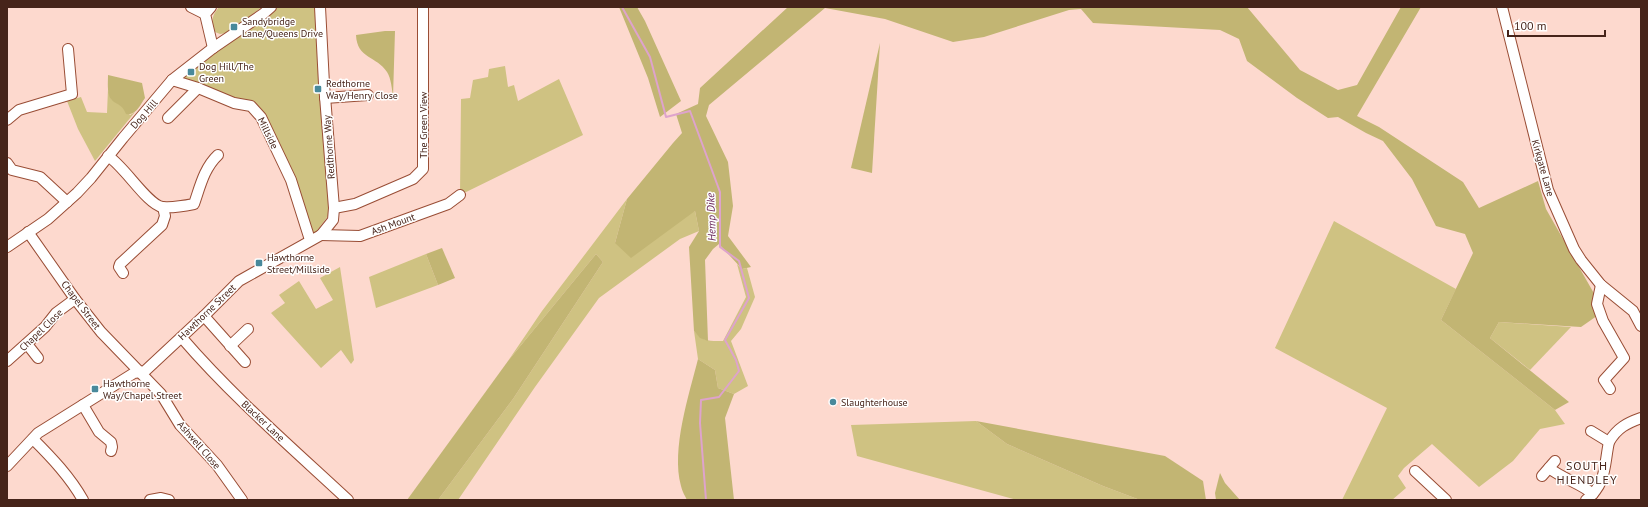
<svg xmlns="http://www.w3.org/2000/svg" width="1648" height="507" font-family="'PT Sans',sans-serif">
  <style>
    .green { fill: #cfc282 }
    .forest { fill: #c2b573 }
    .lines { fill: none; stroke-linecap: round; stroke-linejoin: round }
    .stream { stroke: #dea3cc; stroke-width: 2 }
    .minor-casing { stroke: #994d35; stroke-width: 12 }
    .minor { stroke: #fff; stroke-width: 10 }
    .poi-dot { fill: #48899b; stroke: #fff; stroke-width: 1.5 }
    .labels { text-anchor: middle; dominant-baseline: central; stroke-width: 3; stroke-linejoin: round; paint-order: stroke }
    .poi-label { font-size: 10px; fill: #46241a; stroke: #fff; text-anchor: start }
    .street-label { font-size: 10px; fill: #46241a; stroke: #fff }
    .water-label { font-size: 11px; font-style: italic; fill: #692558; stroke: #fff }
    .quarter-label { font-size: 12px; letter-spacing: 1px; fill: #46241a; stroke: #fff }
  </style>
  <rect width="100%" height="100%" fill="#fdd9ce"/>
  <g class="green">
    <path d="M219,7h43l-35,26 -7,1 -5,-2c-5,-10 -3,-17 4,-25z"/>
    <polygon points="271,7 320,7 334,208 310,240 302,211 255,110 172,80"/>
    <polygon points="505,66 508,87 514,85 518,101 559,79 583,135 460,195 461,99 470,98 473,80 488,77 489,69"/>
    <polygon points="108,89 111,99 123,107 130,115 135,112 95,161 78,129 67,101 81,97 87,112 107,113"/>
    <polygon points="627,199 615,243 695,211 699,231 680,239 599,298 535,387 458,500 438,500 513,399 603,262 596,254 508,361 542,311"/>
    <polygon points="1334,221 1456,289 1441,320 1555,410 1565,424 1540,429 1513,461 1479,487 1432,444 1404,468 1398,476 1406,488 1392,500 1342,500 1387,408 1275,348"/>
    <polygon points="426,254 438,285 376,308 369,277"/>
    <path d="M737,264l5,5 5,-1 8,29 -14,32 -10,12 17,45 -14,8 -16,-6 -3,-18 -17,-11 -4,-28c10,11 15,10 29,10l23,-44z"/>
    <polygon points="340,267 354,360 351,364 341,350 321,368 271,313 285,303 279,295 299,281 316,309 333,300 320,278"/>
    <polygon points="1499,322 1571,327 1530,370 1490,338"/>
    <polygon points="976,421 1007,444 1103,486 1140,500 1017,500 857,456 851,425"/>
  </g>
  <g class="forest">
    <polygon points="619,7 637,7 645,21 681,101 660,117 648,78"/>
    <polygon points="788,7 1247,7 1300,70 1338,90 1357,85 1401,7 1421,7 1357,116 1379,127 1463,182 1479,208 1538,181 1546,209 1604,311 1581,327 1499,322 1490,338 1569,402 1555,410 1441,320 1473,253 1465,234 1436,226 1412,179 1383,141 1366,133 1338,117 1328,118 1297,98 1247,61 1239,39 1220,30 1093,23 1081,9 1069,10 984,37 953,42 885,19 825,8 709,105 706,116 728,162 733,206 728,236 751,267 742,269 719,244 713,249 705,260 708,341 700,338 694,331 689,247 699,231 695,211 631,258 615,243 627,199 673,143 682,133 676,114 698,104 700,88"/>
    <path d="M385,31h10l-2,66c-1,-8 -2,-19 -6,-25 -10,-16 -30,-13 -31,-37z"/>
    <polygon points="880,43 872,173 851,168"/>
    <path d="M108,75l34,8 3,15c-5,7 -9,18 -19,16 -4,-11 -11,-9 -16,-16 -3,-7 -2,-16 -2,-23z"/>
    <polygon points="442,248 455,278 438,285 426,254"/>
    <polygon points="596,254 603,262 513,399 438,500 407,500 508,361"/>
    <path d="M698,359l17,11 3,18 16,6 -9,24 9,82h-47c-2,-4 -5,-9 -6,-14 -10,-37 8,-91 17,-127z"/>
    <polygon points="976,421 1165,456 1203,481 1206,500 1140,500 1103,486 1007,444"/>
    <polygon points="1220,473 1225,483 1240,500 1216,500 1215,493"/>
  </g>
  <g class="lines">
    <polyline class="stream" points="622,7 650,57 666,117 690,111 720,192 720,247 739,261 749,298 725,340 736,360 739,371 719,397 701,400 700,423 706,500"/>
    <defs>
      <g id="minor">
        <polyline points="191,7 205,14"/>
        <polyline points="211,7 205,14 213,48"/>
        <polyline points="1502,7 1548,190 1574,249 1581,260 1601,285 1633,311 1641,326"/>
        <polyline points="172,80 198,88 234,103 251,106 261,117 291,180 310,240"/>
        <polyline points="325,98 368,95"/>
        <polyline points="168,118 198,88"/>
        <polyline points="7,120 19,110 72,94 68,49"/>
        <path d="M108,156c17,11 39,48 54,51 10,1 22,-1 32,-3 6,-17 10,-36 24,-49"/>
        <polyline points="7,163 12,170 40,177 67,202"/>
        <polyline points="334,208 355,204 413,179 423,169 423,7"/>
        <polyline points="28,232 75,299 101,332 161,394 180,425 217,465 242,500"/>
        <polyline points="321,235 360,236 448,204 460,195"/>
        <polyline points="7,247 48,219 77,193 91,178 123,138 172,80 213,48 263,14 271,7"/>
        <polyline points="123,273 119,267 120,264 162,225 165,216 163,207"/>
        <polyline points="1601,285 1597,304 1603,321 1624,358 1604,380 1610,389"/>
        <polyline points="204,316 245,362"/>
        <path d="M182,338c50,58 109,109 166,162"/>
        <polyline points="27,344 38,358"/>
        <polyline points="230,346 248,329"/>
        <polyline points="7,361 45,327 56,313 75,299"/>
        <polyline points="83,405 99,432 111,442 112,447 111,451"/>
        <polyline points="1591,431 1609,442"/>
        <path d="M33,439c19,19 37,38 50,61"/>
        <polyline points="7,466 38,433 134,373 145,371 204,316 239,281 321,235 333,220 334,208 324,84 320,7"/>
        <path d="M1549,468c14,11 31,15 44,26"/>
        <polyline points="1415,471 1446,500"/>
        <polyline points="1542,476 1555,461"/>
        <polyline points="150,500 161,498 169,500"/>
        <path d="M1586,500c21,-16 18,-35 23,-58 8,-14 18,-19 32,-24"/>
      </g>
    </defs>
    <use href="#minor" class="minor-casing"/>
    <use href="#minor" class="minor"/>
  </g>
  <g class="poi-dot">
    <rect x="230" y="23" width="8" height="8" rx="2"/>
    <rect x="187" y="68" width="8" height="8" rx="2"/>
    <rect x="314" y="85" width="8" height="8" rx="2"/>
    <rect x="255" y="259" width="8" height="8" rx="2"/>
    <rect x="91" y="385" width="8" height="8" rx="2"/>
    <circle cx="833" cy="402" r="4"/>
  </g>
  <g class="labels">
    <g class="poi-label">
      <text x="242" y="21">Sandybridge<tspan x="242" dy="12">Lane/Queens Drive</tspan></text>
      <text x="199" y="66">Dog Hill/The<tspan x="199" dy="12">Green</tspan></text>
      <text x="326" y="83">Redthorne<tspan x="326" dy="12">Way/Henry Close</tspan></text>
      <text x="267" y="257">Hawthorne<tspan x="267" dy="12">Street/Millside</tspan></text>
      <text x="103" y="383">Hawthorne<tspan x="103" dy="12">Way/Chapel Street</tspan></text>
      <text x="841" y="402">Slaughterhouse</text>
    </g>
    <g class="street-label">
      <text transform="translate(144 114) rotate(-49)">Dog Hill</text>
      <text transform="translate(423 125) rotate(-90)">The Green View</text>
      <text transform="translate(268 133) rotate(64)">Millside</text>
      <text transform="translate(329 147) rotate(-94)">Redthorne Way</text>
      <text transform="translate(1543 168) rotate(74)">Kirkgate Lane</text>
      <text transform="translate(393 224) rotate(-20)">Ash Mount</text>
      <text transform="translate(81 305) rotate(53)">Chapel Street</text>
      <text transform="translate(207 312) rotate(-44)">Hawthorne Street</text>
      <text transform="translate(41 330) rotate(-44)">Chapel Close</text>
      <text transform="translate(263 421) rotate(43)">Blacker Lane</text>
      <text transform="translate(199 445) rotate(49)">Ashwell Close</text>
    </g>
    <g class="water-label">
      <text transform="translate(711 217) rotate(-92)">Hemp Dike</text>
    </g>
    <g class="quarter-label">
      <text x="1587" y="465">SOUTH<tspan x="1587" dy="14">HIENDLEY</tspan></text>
    </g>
  </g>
  <rect width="1648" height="507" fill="none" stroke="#46241a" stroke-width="16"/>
  <path d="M1508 30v6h97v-6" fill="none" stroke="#46241a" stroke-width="2"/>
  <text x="1514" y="30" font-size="12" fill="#46241a" stroke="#ffffff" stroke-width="3" paint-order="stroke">100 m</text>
</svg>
